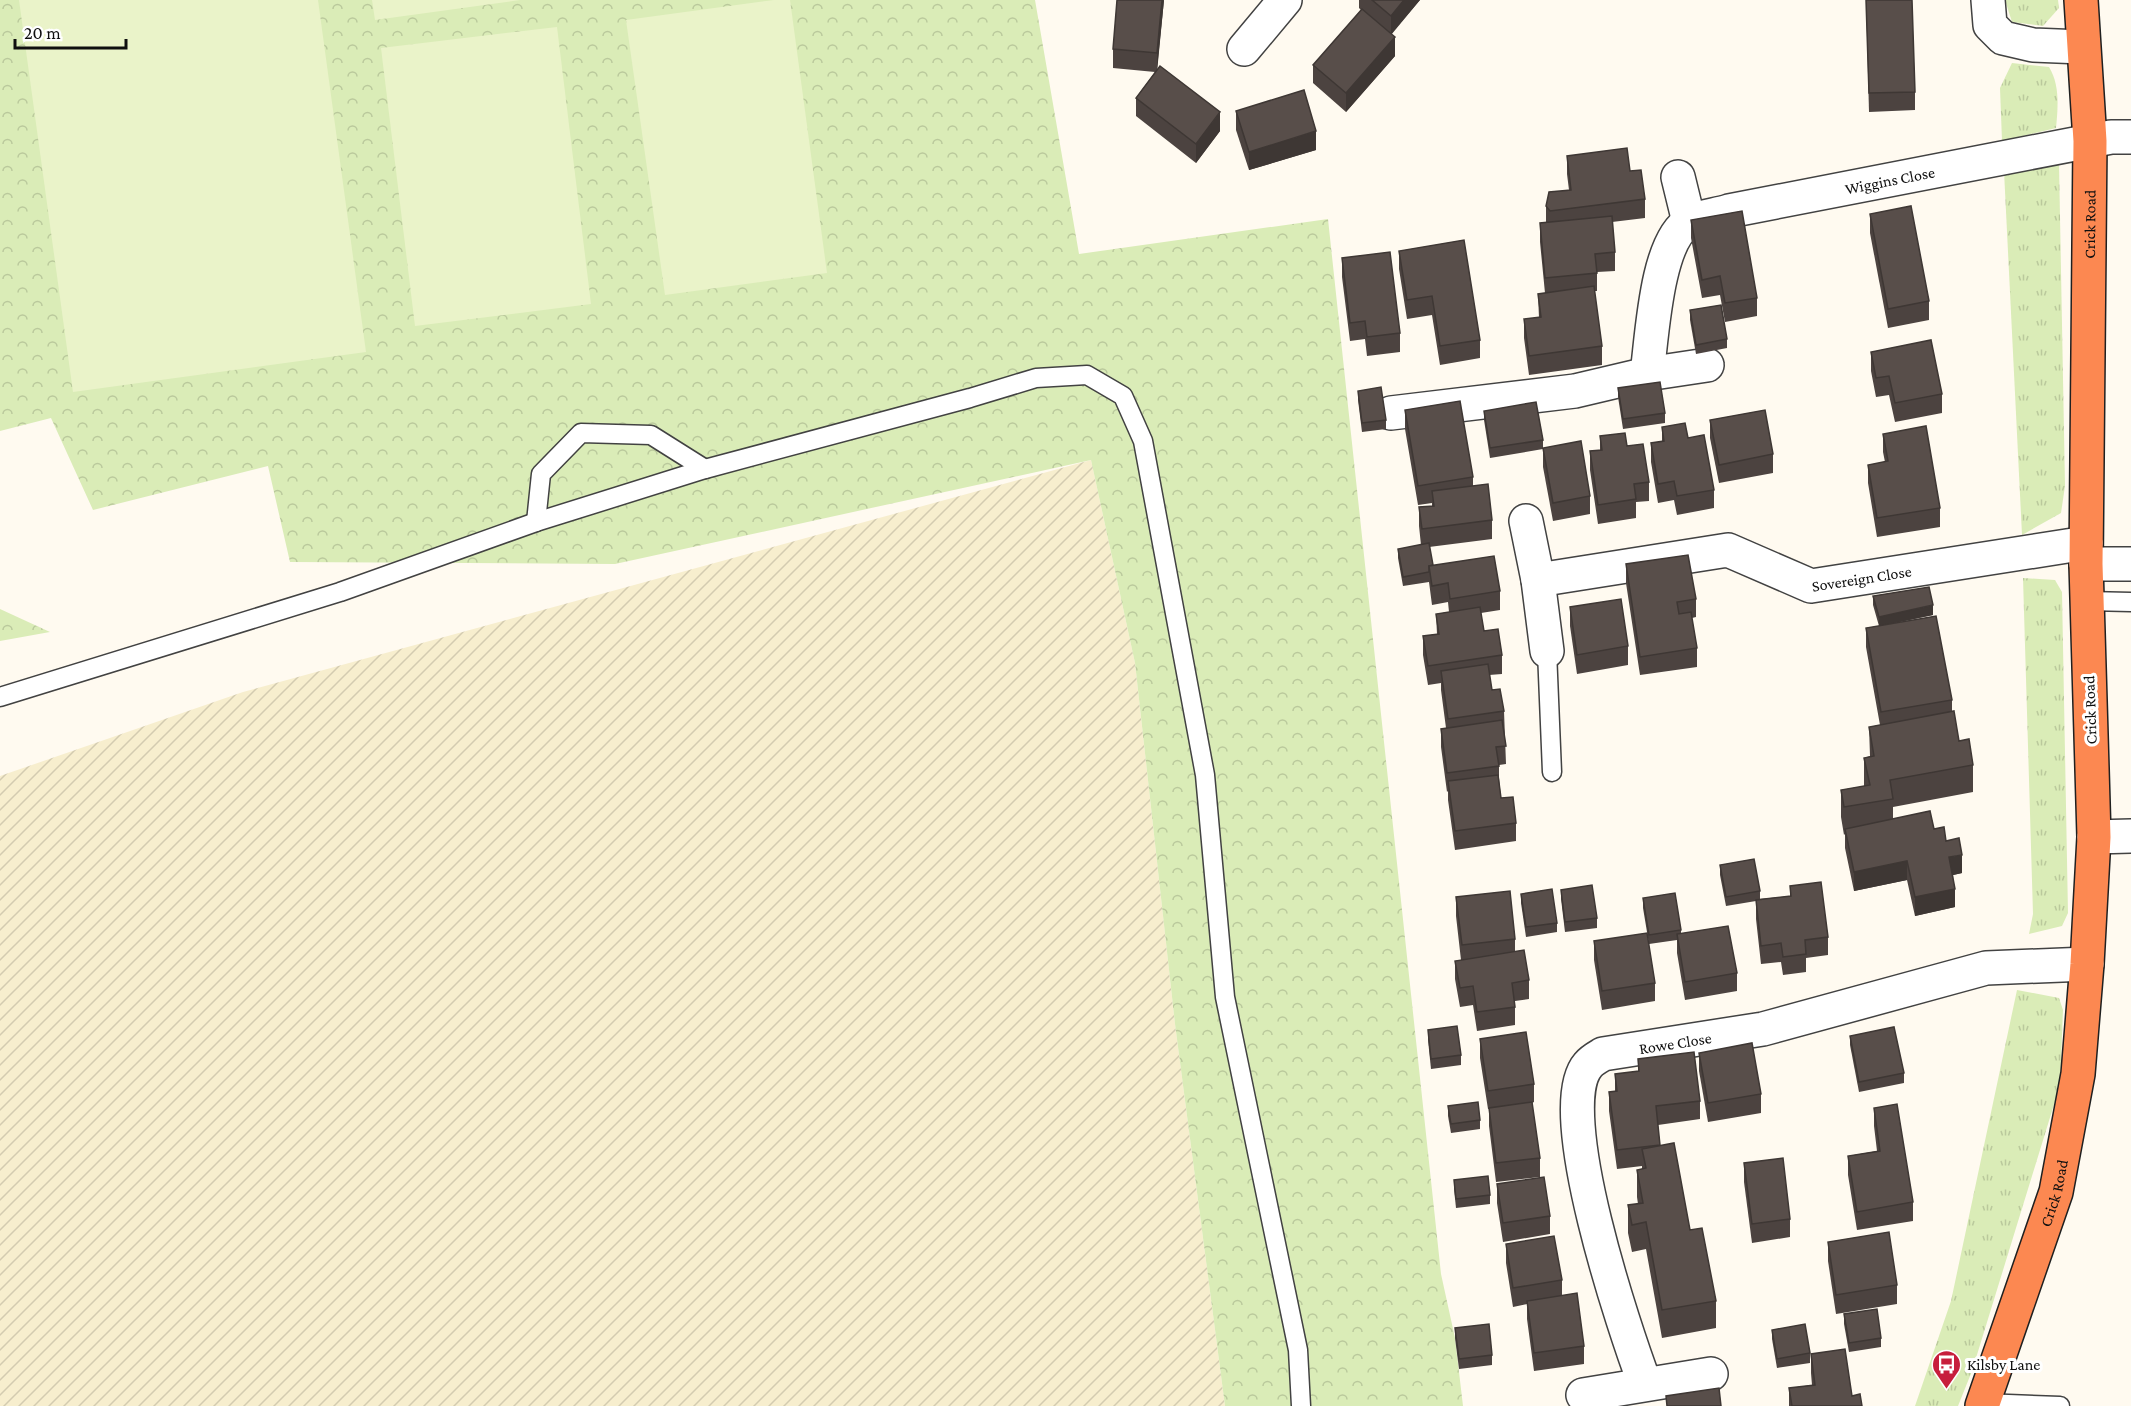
<svg xmlns="http://www.w3.org/2000/svg" width="2131" height="1406" font-family="'Crimson Pro',serif">
  <style>
    .farmland { fill: url(#farmland-furrows) }
    .grass { fill: url(#grass-tufts) }
    .park { fill: url(#park-crowns) }
    .pitch { fill: #eaf3c9 }
    .lines { fill: none; stroke-linecap: round; stroke-linejoin: round }
    .lane-casing { stroke: #424242; stroke-width: 21 }
    .street-casing { stroke: #424242; stroke-width: 36 }
    .highway-casing { stroke: #202020; stroke-width: 36 }
    .lane { stroke: #fff; stroke-width: 18 }
    .street { stroke: #fff; stroke-width: 33 }
    .highway { stroke: #fc8851; stroke-width: 33 }
    .wall { fill: #4c4340 }
    .shaded-wall { fill: #3e3734 }
    .building { fill: #584e4a; stroke: #3e3734; stroke-width: 1.5 }
    .labels { text-anchor: middle; dominant-baseline: central; stroke-width: 6; stroke-linejoin: round; paint-order: stroke }
    .street-label { font-size: 16px; fill: #0f0f0f; stroke: #fff }
    .poi-label { font-size: 16px; fill: #0f0f0f; stroke: #fff; text-anchor: start }
  </style>
  <defs>
    <pattern id="farmland-furrows" width="10" height="10" patternUnits="userSpaceOnUse" patternTransform="scale(1.5)"><rect width="10" height="10" fill="#f7eece"/><path d="M-1 1l2-2M0 10L10 0M9 11l2-2" fill="none" stroke="#d3cbb0"/></pattern>
    <pattern id="grass-tufts" width="24" height="20" patternUnits="userSpaceOnUse" patternTransform="scale(1.5)"><rect width="24" height="20" fill="#daecb7"/><path d="M3 7l-1-3M5 7V3M7 7l1-3M15 17l-1-3M17 17v-4M19 17l1-3" fill="none" stroke="#bac99c"/></pattern>
    <pattern id="park-crowns" width="20" height="18" patternUnits="userSpaceOnUse" patternTransform="scale(1.5)"><rect width="20" height="18" fill="#daecb7"/><path d="M2 6a3 3 0 1 1 6 0M12 15a3 3 0 1 1 6 0" fill="none" stroke="#bac99c"/></pattern>
  </defs>
  <rect width="100%" height="100%" fill="#fffaf0"/>
  <polygon class="farmland" points="1091,460 1135,663 1175,1024 1225,1406 0,1406 0,776 243,692"/>
  <g class="grass">
    <polygon points="2005,0 2058,0 2059,8 2043,26 2012,22"/>
    <path d="M2012,63l37,4c11,18 9,40 7,61l-54,13 -2,-53z"/>
    <polygon points="2059,163 2065,486 2061,513 2022,535 2004,171"/>
    <polygon points="2023,578 2055,580 2062,592 2068,913 2062,926 2029,934 2033,914"/>
    <polygon points="2017,990 2059,998 2063,1010 2060,1085 1972,1371 1958,1406 1915,1406 1951,1301"/>
  </g>
  <g class="park">
    <polygon points="0,0 1035,0 1079,254 1328,219 1441,1274 1455,1338 1463,1406 1225,1406 1175,1024 1135,663 1091,460 615,564 290,562 268,466 93,510 51,418 0,431"/>
    <polygon points="0,609 50,632 0,641"/>
  </g>
  <g class="pitch">
    <polygon points="19,0 318,0 366,352 73,392"/>
    <polygon points="372,0 520,0 375,20"/>
    <polygon points="774,0 790,0 827,273 665,295 626,20"/>
    <polygon points="557,27 591,304 415,326 381,48"/>
  </g>
  <g class="lines">
    <defs>
      <g id="lane">
        <polyline points="536,522 541,474 581,433 651,435 705,469"/>
        <polyline points="2087,601 2131,602"/>
        <polyline points="1547,651 1552,772"/>
        <polyline points="0,697 340,592 536,522 705,469 970,398 1036,378 1087,375 1123,396 1143,441 1205,775 1225,997 1298,1350 1301,1406"/>
        <polyline points="1983,1403 2060,1406"/>
      </g>
      <g id="street">
        <polyline points="1988,0 1990,25 2003,38 2033,45 2082,47"/>
        <polyline points="1244,49 1285,0"/>
        <polyline points="1678,177 1689,222"/>
        <polyline points="1647,374 1707,365"/>
        <path id="s1" d="M1391,413l184,-22 72,-17c5,-36 9,-133 42,-152 11,-6 28,-7 40,-11l382,-74h20"/>
        <polyline points="1526,521 1538,580 1547,651"/>
        <polyline points="2086,564 2131,564"/>
        <path id="s2" d="M1538,580l190,-30 83,36 275,-43"/>
        <polyline points="2094,837 2131,836"/>
        <path id="s3" d="M1645,1384c-20,-53 -95,-275 -57,-319 4,-5 10,-8 15,-11l160,-25 223,-61 101,-4"/>
        <polyline points="1583,1395 1711,1374"/>
      </g>
      <g id="highway">
        <path id="s4" d="M1982,1406l74,-214 22,-118 9,-110 7,-127 -8,-273 4,-423 -9,-141"/>
      </g>
    </defs>
    <use href="#lane" class="lane-casing"/>
    <use href="#street" class="street-casing"/>
    <use href="#highway" class="highway-casing"/>
    <use href="#lane" class="lane"/>
    <use href="#street" class="street"/>
    <use href="#highway" class="highway"/>
  </g>
  <g class="wall">
    <polygon points="1164,0 1157,69 1220,131 1196,163 1136,116 1136,98 1155,72 1113,68 1113,49"/>
    <polygon points="1359,0 1420,0 1391,34 1395,56 1346,112 1313,83 1313,65 1361,10 1359,8"/>
    <polygon points="1866,0 1915,92 1915,110 1869,112"/>
    <polygon points="1236,111 1316,150 1249,170 1236,130"/>
    <polygon points="1567,156 1645,199 1645,218 1612,222 1615,252 1615,271 1597,272 1597,291 1594,291 1602,346 1602,365 1529,375 1524,338 1524,319 1539,318 1538,294 1545,293 1540,242 1540,223 1546,223 1546,206 1569,190 1567,174"/>
    <polygon points="1870,214 1929,301 1929,320 1888,328 1870,233"/>
    <polygon points="1691,220 1757,298 1757,316 1725,322 1720,295 1702,298 1691,238"/>
    <polygon points="1399,251 1480,340 1480,358 1440,365 1432,315 1407,319 1399,269"/>
    <polygon points="1342,258 1400,333 1400,352 1367,356 1365,339 1350,341 1342,277"/>
    <polygon points="1690,310 1727,339 1727,348 1696,354 1690,320"/>
    <polygon points="1871,352 1942,394 1942,413 1895,422 1889,395 1876,397 1871,371"/>
    <polygon points="1618,388 1665,413 1665,423 1623,429 1618,397"/>
    <polygon points="1358,391 1386,420 1386,429 1362,432 1358,400"/>
    <polygon points="1405,410 1473,477 1473,486 1492,520 1492,539 1429,547 1433,565 1500,591 1500,610 1481,613 1484,631 1502,655 1502,674 1489,675 1492,690 1504,711 1506,764 1499,765 1499,778 1501,798 1516,823 1516,841 1455,850 1448,800 1448,791 1447,792 1441,747 1441,729 1446,728 1441,690 1441,683 1428,685 1423,655 1423,636 1437,634 1436,614 1449,612 1448,602 1432,605 1429,582 1403,586 1398,558 1398,549 1421,545 1419,526 1419,507 1432,506 1432,503 1418,505 1405,429"/>
    <polygon points="1484,411 1543,440 1543,449 1490,458 1484,420"/>
    <polygon points="1710,420 1773,454 1773,473 1719,483 1710,438"/>
    <polygon points="1662,427 1688,438 1714,490 1714,508 1677,515 1674,500 1658,503 1651,462 1651,443 1662,441"/>
    <polygon points="1883,434 1940,508 1940,527 1877,537 1868,483 1868,465 1885,462 1883,452"/>
    <polygon points="1600,436 1627,446 1649,482 1649,501 1636,502 1636,518 1598,524 1590,470 1590,451 1600,450"/>
    <polygon points="1543,448 1590,496 1590,514 1553,521 1543,467"/>
    <polygon points="1626,564 1696,599 1696,617 1692,618 1697,648 1697,667 1640,675 1626,583"/>
    <polygon points="1873,596 1933,615 1882,626 1952,700 1952,711 1959,741 1973,765 1973,792 1893,807 1893,819 1934,829 1946,841 1962,873 1953,875 1955,907 1915,916 1907,880 1854,891 1845,848 1845,834 1844,835 1841,817 1841,790 1864,786 1864,758 1870,756 1869,727 1880,725 1866,647 1866,628 1879,626 1873,605"/>
    <polygon points="1570,607 1628,646 1628,665 1577,674 1570,626"/>
    <polygon points="1720,865 1760,891 1760,899 1790,896 1790,886 1828,937 1828,955 1806,958 1806,972 1783,975 1781,962 1761,964 1756,919 1756,901 1726,906 1720,875"/>
    <polygon points="1561,890 1597,918 1597,928 1565,932 1561,899"/>
    <polygon points="1521,894 1557,923 1557,932 1526,937 1521,903"/>
    <polygon points="1456,897 1515,939 1515,952 1529,980 1529,999 1515,1001 1515,1025 1477,1031 1473,1005 1460,1007 1455,979 1455,961 1461,960 1456,916"/>
    <polygon points="1643,898 1681,930 1681,934 1737,973 1737,991 1685,1000 1677,953 1677,940 1649,944 1643,908"/>
    <polygon points="1594,941 1655,983 1655,1001 1602,1010 1594,960"/>
    <polygon points="1428,1030 1461,1055 1461,1065 1431,1069 1428,1040"/>
    <polygon points="1850,1036 1904,1073 1904,1083 1859,1092 1850,1045"/>
    <polygon points="1480,1039 1534,1084 1534,1102 1532,1103 1540,1158 1540,1177 1496,1182 1489,1126 1489,1109 1488,1109 1480,1058"/>
    <polygon points="1699,1053 1761,1094 1761,1113 1708,1122 1699,1071"/>
    <polygon points="1638,1059 1700,1101 1700,1119 1658,1125 1660,1146 1716,1301 1716,1328 1662,1338 1646,1249 1632,1252 1628,1233 1628,1205 1638,1204 1637,1197 1637,1170 1642,1169 1642,1166 1617,1169 1609,1111 1609,1092 1615,1092 1615,1074 1638,1072"/>
    <polygon points="1448,1106 1480,1120 1480,1129 1451,1133 1448,1116"/>
    <polygon points="1874,1108 1913,1202 1913,1221 1857,1230 1848,1175 1848,1156 1877,1151 1874,1126"/>
    <polygon points="1744,1163 1790,1219 1790,1237 1752,1243 1744,1182"/>
    <polygon points="1454,1180 1490,1195 1490,1204 1456,1208 1454,1189"/>
    <polygon points="1497,1184 1550,1216 1550,1234 1503,1242 1497,1203"/>
    <polygon points="1828,1242 1897,1285 1897,1304 1836,1314 1828,1261"/>
    <polygon points="1506,1244 1562,1280 1562,1296 1584,1346 1584,1364 1534,1371 1527,1319 1527,1304 1513,1307 1506,1263"/>
    <polygon points="1844,1314 1881,1338 1881,1347 1849,1352 1844,1324"/>
    <polygon points="1455,1328 1492,1355 1492,1365 1459,1369 1455,1338"/>
    <polygon points="1772,1330 1810,1353 1810,1363 1777,1368 1772,1339"/>
    <polygon points="1811,1354 1852,1396 1862,1406 1789,1406 1789,1388 1812,1385 1811,1373"/>
  </g>
  <g class="shaded-wall">
    <polygon points="1162,0 1164,0 1157,72 1157,53"/>
    <polygon points="1404,0 1420,0 1391,35 1391,16"/>
    <polygon points="1395,37 1395,56 1346,112 1346,93"/>
    <polygon points="1220,112 1220,131 1196,163 1196,144"/>
    <polygon points="1316,131 1316,150 1249,170 1249,152"/>
    <polygon points="1933,605 1933,615 1879,626 1879,617"/>
    <polygon points="1962,855 1962,873 1949,876 1949,857"/>
    <polygon points="1907,861 1907,880 1854,891 1854,872"/>
    <polygon points="1955,889 1955,907 1915,916 1915,897"/>
  </g>
  <g class="building">
    <polygon points="1117,0 1162,0 1157,53 1113,49"/>
    <polygon points="1372,0 1404,0 1391,16"/>
    <polygon points="1866,0 1912,0 1915,92 1869,93"/>
    <polygon points="1362,9 1395,37 1346,93 1313,65"/>
    <polygon points="1160,66 1220,112 1196,144 1136,98"/>
    <polygon points="1304,90 1316,131 1249,152 1236,111"/>
    <polygon points="1627,148 1630,171 1641,170 1645,199 1550,211 1546,206 1549,192 1571,190 1567,156"/>
    <polygon points="1911,206 1929,301 1888,309 1870,214"/>
    <polygon points="1742,211 1757,298 1725,303 1720,276 1702,280 1691,220"/>
    <polygon points="1612,216 1615,252 1595,254 1597,273 1545,278 1540,223"/>
    <polygon points="1464,240 1480,340 1440,346 1432,296 1407,300 1399,251"/>
    <polygon points="1390,252 1400,333 1367,337 1365,321 1350,323 1342,258"/>
    <polygon points="1594,286 1602,346 1529,356 1524,319 1541,317 1538,294"/>
    <polygon points="1721,305 1727,339 1696,345 1690,310"/>
    <polygon points="1931,340 1942,394 1895,403 1889,376 1876,378 1871,352"/>
    <polygon points="1660,382 1665,413 1623,419 1618,388"/>
    <polygon points="1381,387 1386,420 1362,423 1358,391"/>
    <polygon points="1460,401 1473,477 1418,486 1405,410"/>
    <polygon points="1536,402 1543,440 1490,448 1484,411"/>
    <polygon points="1765,410 1773,454 1719,465 1710,420"/>
    <polygon points="1685,423 1688,438 1704,435 1714,490 1677,496 1674,481 1658,484 1651,443 1664,441 1662,427"/>
    <polygon points="1926,426 1940,508 1877,518 1868,465 1888,461 1883,434"/>
    <polygon points="1625,433 1627,446 1643,444 1649,482 1634,484 1636,499 1598,505 1590,451 1602,450 1600,436"/>
    <polygon points="1581,441 1590,496 1553,503 1543,448"/>
    <polygon points="1488,484 1492,520 1422,529 1419,507 1434,506 1432,491"/>
    <polygon points="1429,543 1433,565 1429,566 1429,572 1403,577 1398,549"/>
    <polygon points="1688,555 1696,599 1677,602 1679,614 1691,612 1697,648 1640,657 1626,564"/>
    <polygon points="1494,556 1500,591 1450,599 1448,583 1432,586 1429,566"/>
    <polygon points="1929,587 1933,605 1879,617 1873,596"/>
    <polygon points="1621,599 1628,646 1577,655 1570,607"/>
    <polygon points="1480,607 1484,631 1498,629 1502,655 1428,666 1423,636 1439,634 1436,614"/>
    <polygon points="1936,616 1952,700 1881,712 1866,628"/>
    <polygon points="1488,664 1492,690 1500,689 1504,711 1448,719 1441,671"/>
    <polygon points="1954,711 1959,741 1969,739 1973,765 1890,780 1893,799 1844,807 1841,790 1870,785 1864,758 1874,756 1869,727"/>
    <polygon points="1502,720 1506,746 1496,747 1499,766 1447,773 1441,729"/>
    <polygon points="1498,775 1501,798 1513,797 1516,823 1455,831 1448,781"/>
    <polygon points="1930,811 1934,829 1944,827 1946,841 1959,838 1962,855 1949,857 1955,889 1915,897 1907,861 1854,872 1845,829"/>
    <polygon points="1754,859 1760,891 1726,897 1720,865"/>
    <polygon points="1821,882 1828,937 1805,940 1806,954 1783,957 1781,943 1761,946 1756,900 1791,896 1790,886"/>
    <polygon points="1592,885 1597,918 1565,922 1561,890"/>
    <polygon points="1552,889 1557,923 1526,927 1521,894"/>
    <polygon points="1510,891 1515,939 1462,945 1456,897"/>
    <polygon points="1675,893 1681,930 1649,935 1643,898"/>
    <polygon points="1728,926 1737,973 1685,982 1677,934"/>
    <polygon points="1647,933 1655,983 1602,991 1594,941"/>
    <polygon points="1524,950 1529,980 1512,983 1515,1007 1477,1012 1473,986 1460,988 1455,961"/>
    <polygon points="1457,1026 1461,1055 1431,1059 1428,1030"/>
    <polygon points="1894,1027 1904,1073 1859,1082 1850,1036"/>
    <polygon points="1526,1032 1534,1084 1488,1091 1480,1039"/>
    <polygon points="1752,1043 1761,1094 1708,1103 1699,1053"/>
    <polygon points="1694,1052 1700,1101 1656,1106 1660,1145 1617,1150 1609,1092 1617,1091 1615,1074 1639,1071 1638,1059"/>
    <polygon points="1478,1102 1480,1120 1451,1124 1448,1106"/>
    <polygon points="1532,1102 1540,1158 1496,1163 1489,1108"/>
    <polygon points="1897,1104 1913,1202 1857,1212 1848,1156 1880,1151 1874,1108"/>
    <polygon points="1674,1143 1690,1230 1702,1228 1716,1301 1662,1310 1646,1222 1632,1225 1628,1205 1643,1203 1637,1170 1646,1168 1642,1149"/>
    <polygon points="1783,1158 1790,1219 1752,1224 1744,1163"/>
    <polygon points="1488,1176 1490,1195 1456,1199 1454,1180"/>
    <polygon points="1544,1177 1550,1216 1503,1223 1497,1184"/>
    <polygon points="1889,1232 1897,1285 1836,1295 1828,1242"/>
    <polygon points="1554,1236 1562,1280 1513,1288 1506,1244"/>
    <polygon points="1577,1293 1584,1346 1534,1353 1527,1301"/>
    <polygon points="1877,1309 1881,1338 1849,1343 1844,1314"/>
    <polygon points="1489,1324 1492,1355 1459,1359 1455,1328"/>
    <polygon points="1805,1324 1810,1353 1777,1359 1772,1330"/>
    <polygon points="1845,1349 1852,1396 1860,1394 1862,1406 1792,1406 1789,1388 1815,1385 1811,1354"/>
    <polygon points="1719,1388 1721,1406 1667,1406 1666,1396"/>
  </g>
  <defs>
    <symbol id="bus-pin" viewBox="-11 -11 22 30"><path d="M0 17L-7.5 6A9.5 9.5 0 1 1 7.5 6Z" fill="#c71e3c" stroke="#fff"/><path d="M-5-6H5V4H4V6H2V4H-2V6H-4V4H-5ZM-3.5-4V0h7V-4ZM-3.5 1.2v1.5H-2V1.2ZM2 1.2v1.5H3.5V1.2Z" fill="#fff"/></symbol>
  </defs>
  <g fill-rule="evenodd">
    <use href="#bus-pin" x="1930" y="1348" width="33" height="45"/>
  </g>
  <g class="labels">
    <g class="street-label">
      <text stroke="none"><textPath href="#s1" startOffset="626">Wiggins Close</textPath></text>
      <text stroke="none"><textPath href="#s4" startOffset="1197">Crick Road</textPath></text>
      <text stroke="none"><textPath href="#s2" startOffset="334">Sovereign Close</textPath></text>
      <text transform="translate(2090 710) rotate(-92)">Crick Road</text>
      <text stroke="none"><textPath href="#s3" startOffset="422">Rowe Close</textPath></text>
      <text stroke="none"><textPath href="#s4" startOffset="225">Crick Road</textPath></text>
    </g>
    <g class="poi-label">
      <text x="1967" y="1364">Kilsby Lane</text>
    </g>
  </g>
  <path d="M15 39v9h111v-9" fill="none" stroke="#0f0f0f" stroke-width="3"/>
  <text x="24" y="39" font-size="18" fill="#0f0f0f" stroke="#ffffff" stroke-width="4.5" paint-order="stroke">20 m</text>
</svg>
